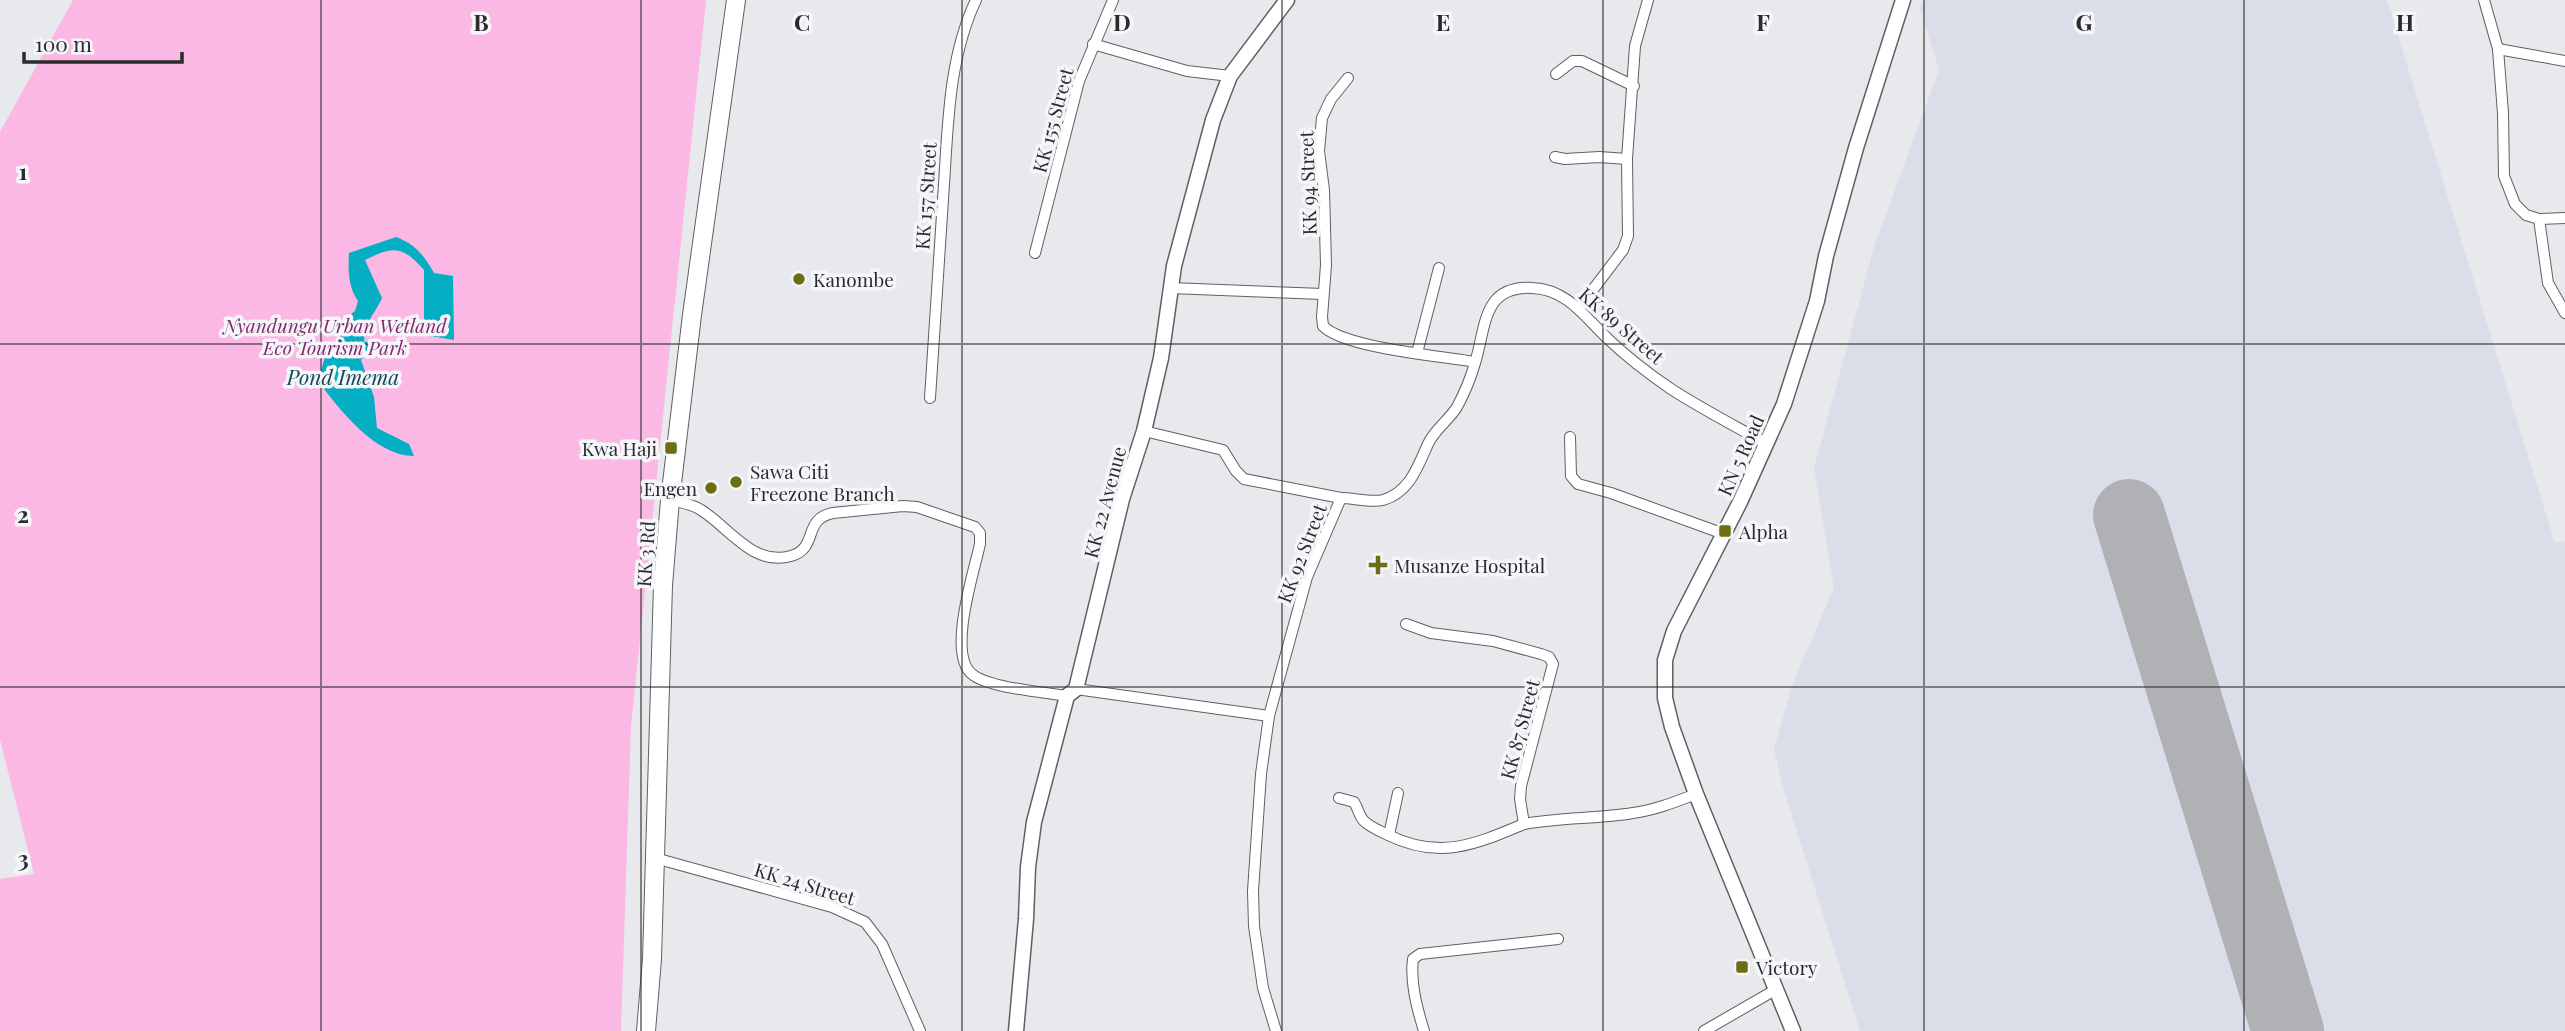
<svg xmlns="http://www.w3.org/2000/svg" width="2565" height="1031" font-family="'Playfair Display',serif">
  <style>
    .built { fill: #dbdde8 }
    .green { fill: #fbb8e4 }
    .water { fill: #04aec3 }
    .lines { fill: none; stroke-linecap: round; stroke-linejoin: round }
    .runway { stroke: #b0b1b4; stroke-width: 72 }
    .street-casing { stroke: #5f6063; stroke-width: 12 }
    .secondary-casing { stroke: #5f6063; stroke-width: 17 }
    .highway-casing { stroke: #5f6063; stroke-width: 20 }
    .street { stroke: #fff; stroke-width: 10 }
    .secondary { stroke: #fff; stroke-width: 14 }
    .highway { stroke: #fff; stroke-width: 18 }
    .grid { fill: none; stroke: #2b2b2d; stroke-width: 2; stroke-opacity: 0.55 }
    .poi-dot { fill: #6b6e12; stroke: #f5f6fa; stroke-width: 2.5 }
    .labels { text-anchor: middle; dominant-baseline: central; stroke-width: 7; stroke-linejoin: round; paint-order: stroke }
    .street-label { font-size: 19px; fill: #2b2b2d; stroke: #f5f6fa }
    .poi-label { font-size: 19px; fill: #2b2b2d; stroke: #f5f6fa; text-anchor: start }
    .park-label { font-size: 19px; font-style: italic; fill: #85286c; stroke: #f5f6fa }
    .water-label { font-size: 21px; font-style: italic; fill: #0e4a53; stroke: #f5f6fa }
    .grid-label { font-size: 23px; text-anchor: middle; font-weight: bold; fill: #2b2b2d; stroke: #f5f6fa; stroke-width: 7; stroke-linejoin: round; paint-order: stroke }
  </style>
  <rect width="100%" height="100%" fill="#e8e9ed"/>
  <polygon class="built" points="1923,0 2387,0 2555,543 2565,541 2565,1031 1860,1031 1784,791 1774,749 1792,685 1834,588 1814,468 1875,244 1939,70 1920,8"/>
  <polygon class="green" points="73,0 706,0 631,726 621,1031 0,1031 0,879 34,874 0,740 0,132"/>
  <path class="water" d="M396,237c19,7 28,18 38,36l19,3 1,64 -30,-5v-65c-22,-25 -31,-24 -59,-10l17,38c-10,21 -15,19 -18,44l12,-1 -15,19 13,37 3,31 32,16 5,12c-39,0 -74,-46 -96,-75l9,-31 14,-14 -3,-12 17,-13 3,-10c-10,-14 -10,-32 -9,-48z"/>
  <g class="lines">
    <polyline class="runway" points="2129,515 2288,1031"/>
    <defs>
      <g id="street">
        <polyline points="2484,0 2498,49 2503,113 2504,176 2515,204 2526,215 2539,219 2565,218"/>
        <polyline points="1093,44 1187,71 1230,76"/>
        <polyline points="2498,49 2565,61"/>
        <polyline points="1556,74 1573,61 1582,61 1634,86"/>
        <path d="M1348,78l-17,21 -9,19 -3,33 5,39 2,75 -4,52 1,9c21,22 119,30 152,36"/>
        <polyline points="1555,157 1565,159 1599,157 1627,159"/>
        <polyline points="2539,219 2548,283 2565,313"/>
        <polyline points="1035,253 1079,81 1113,0"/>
        <polyline points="1170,288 1323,294"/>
        <polyline points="1579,308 1623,250 1628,236 1627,159 1635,46 1648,0"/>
        <polyline points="1417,353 1439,268"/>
        <path d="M930,398c4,-71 9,-142 14,-214 4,-61 5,-127 32,-184"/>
        <polyline points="1144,431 1223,450 1236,471 1244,479 1341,498"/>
        <polyline points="1570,437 1571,476 1578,484 1611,493 1724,534"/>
        <path d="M670,500c10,2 22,4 31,10 28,17 52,57 90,46 28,-8 11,-37 42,-43l70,-7 14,1 58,20 5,6v11c-6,28 -33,110 -8,130 16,14 73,18 95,22"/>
        <path d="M1406,624l25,9 62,8 48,13 8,3 4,7 -32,122 -1,13 4,25c36,-7 73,-5 109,-11 22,-3 42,-11 63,-19"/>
        <polyline points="1076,689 1269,716"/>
        <path d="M1339,798l15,4c4,6 5,14 10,19 6,6 16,10 24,14 51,25 86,10 136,-11"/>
        <polyline points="1389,835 1398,793"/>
        <polyline points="655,858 832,907 865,922 882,944 920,1031"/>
        <path d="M1276,1031l-13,-43 -9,-62 -1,-35 8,-117 8,-58 38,-139 34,-79c13,0 30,5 42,2 27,-8 35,-34 45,-56 6,-14 21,-24 29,-37 7,-13 14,-30 18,-44 11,-35 7,-78 57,-75 35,1 53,29 76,51 19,18 41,35 63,50 31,20 64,37 96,55"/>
        <path d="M1424,1031c-7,-23 -14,-48 -11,-72l7,-5 138,-15"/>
        <polyline points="1704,1031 1775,990"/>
      </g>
      <g id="secondary">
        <polyline points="1016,1031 1026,919 1028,867 1034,822 1067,696 1076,689 1122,499 1144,431 1161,358 1174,266 1213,120 1230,76 1287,0"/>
        <polyline points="1793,1031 1696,794 1672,727 1665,698 1665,660 1674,631 1740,502 1784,404 1817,301 1826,256 1856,148 1903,0"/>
      </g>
      <polyline id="highway" points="646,1031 652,959 663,585 670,500 692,315 736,0"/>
    </defs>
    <use href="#street" class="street-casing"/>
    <use href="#secondary" class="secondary-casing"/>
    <use href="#highway" class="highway-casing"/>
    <use href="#street" class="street"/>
    <use href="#secondary" class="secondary"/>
    <use href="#highway" class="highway"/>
  </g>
  <path class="grid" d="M321,0v1031M641,0v1031M962,0v1031M1282,0v1031M1603,0v1031M1924,0v1031M2244,0v1031M0,344h2565M0,687h2565"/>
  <g class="poi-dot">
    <circle cx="799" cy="279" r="7"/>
    <rect x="664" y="441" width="14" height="14" rx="3.5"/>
    <circle cx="736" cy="482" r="7"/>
    <circle cx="711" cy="488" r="7"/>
    <rect x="1718" y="524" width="14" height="14" rx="3.5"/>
    <path d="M1374.5 554.5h7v7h7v7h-7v7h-7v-7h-7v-7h7z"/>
    <rect x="1735" y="960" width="14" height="14" rx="3.5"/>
  </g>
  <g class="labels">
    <g class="street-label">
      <text transform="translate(1052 120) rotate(-75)">KK 155 Street</text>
      <text transform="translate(1307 183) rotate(-92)">KK 94 Street</text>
      <text transform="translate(925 196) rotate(-86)">KK 157 Street</text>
      <text transform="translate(1622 325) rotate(41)">KK 89 Street</text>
      <text transform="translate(1740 455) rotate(-66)">KN 5 Road</text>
      <text transform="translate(1104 502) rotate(-75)">KK 22 Avenue</text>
      <text transform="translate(1301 553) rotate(-69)">KK 92 Street</text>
      <text transform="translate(645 554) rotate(-86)">KK 3 Rd</text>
      <text transform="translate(1519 729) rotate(-75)">KK 87 Street</text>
      <text transform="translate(805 883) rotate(17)">KK 24 Street</text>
    </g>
    <g class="poi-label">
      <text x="813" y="279">Kanombe</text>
      <text x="657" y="448" text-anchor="end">Kwa Haji</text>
      <text x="750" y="471">Sawa Citi<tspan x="750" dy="22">Freezone Branch</tspan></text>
      <text x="697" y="488" text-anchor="end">Engen</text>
      <text x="1739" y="531">Alpha</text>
      <text x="1394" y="565">Musanze Hospital</text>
      <text x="1756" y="967">Victory</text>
    </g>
    <g class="park-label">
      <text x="335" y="325">Nyandungu Urban Wetland<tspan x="335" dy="22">Eco Tourism Park</tspan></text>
    </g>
    <g class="water-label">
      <text x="343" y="376">Pond Imema</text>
    </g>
  </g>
  <g class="grid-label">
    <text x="481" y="31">B</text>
    <text x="802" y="31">C</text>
    <text x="1122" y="31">D</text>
    <text x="1443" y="31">E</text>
    <text x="1763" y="31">F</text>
    <text x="2084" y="31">G</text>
    <text x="2405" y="31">H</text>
    <text x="23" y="180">1</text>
    <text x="23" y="523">2</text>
    <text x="23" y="867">3</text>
  </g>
  <path d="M24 52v10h158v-10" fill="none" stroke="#2b2b2d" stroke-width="3.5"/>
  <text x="35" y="52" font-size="21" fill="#2b2b2d" stroke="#f5f6fa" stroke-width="5" paint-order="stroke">100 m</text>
</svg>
